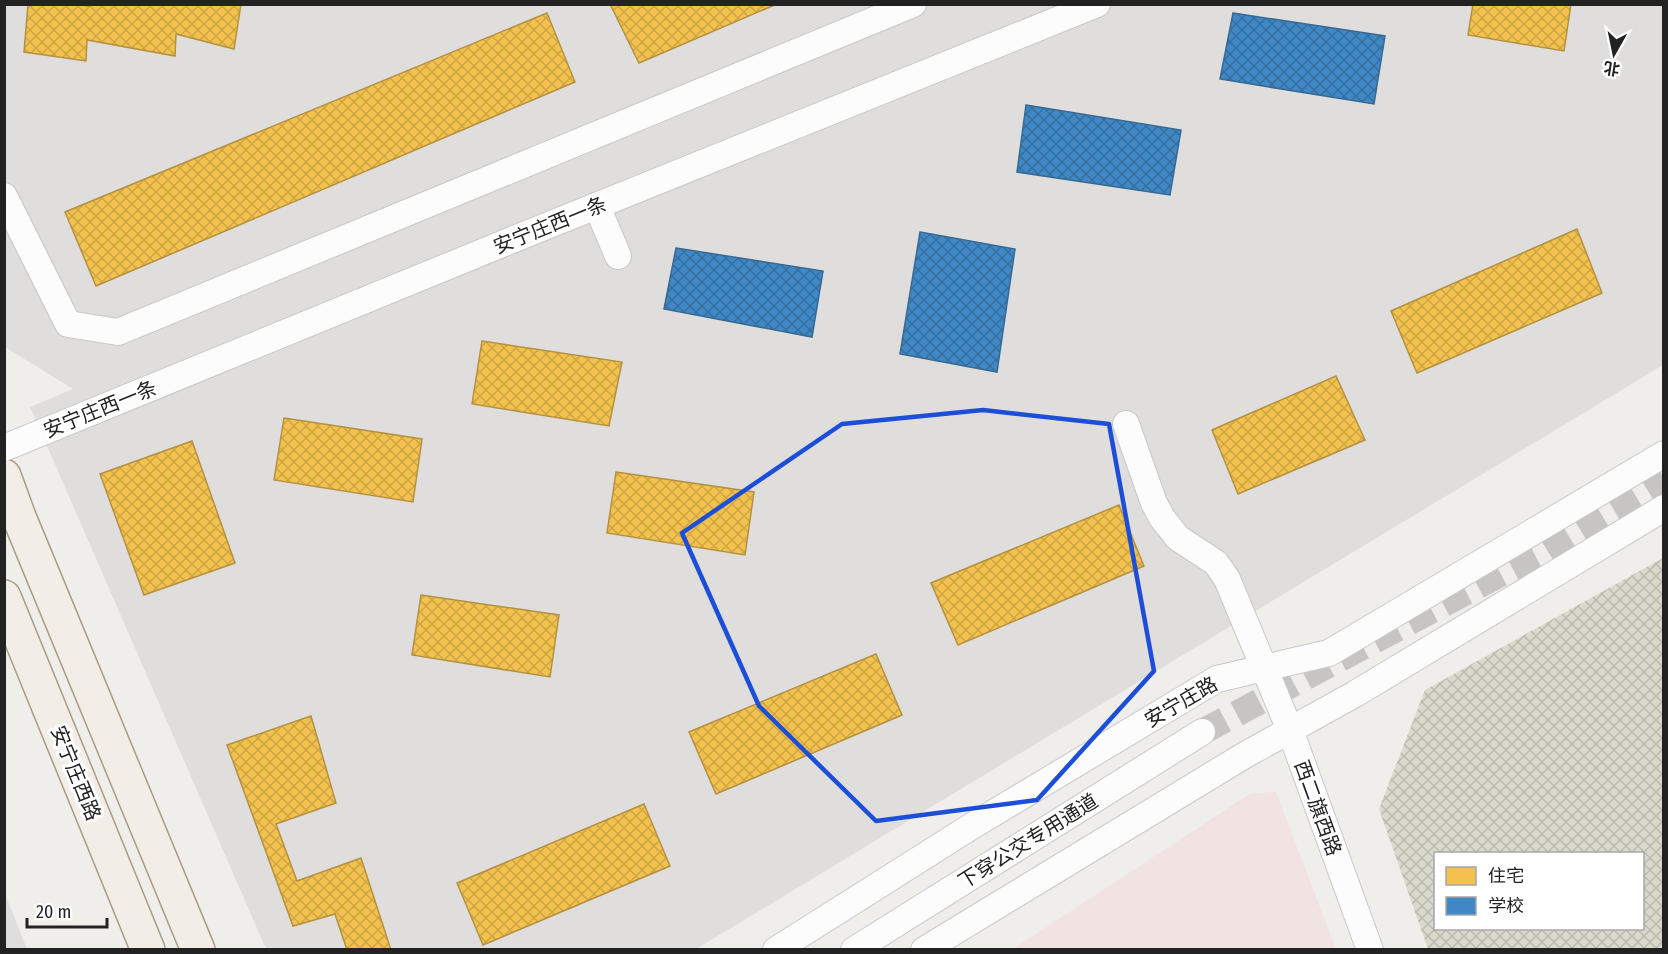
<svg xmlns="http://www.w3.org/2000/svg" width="1668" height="954" font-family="'Fira Sans Condensed','Noto Sans SC',sans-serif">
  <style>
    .residential { fill: #dfdedc }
    .commercial { fill: #f1e3e1 }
    .construction { fill: url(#construction-cross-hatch); fill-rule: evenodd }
    .homes { fill: url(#homes-cross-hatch); stroke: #b49141; stroke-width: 1.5 }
    .schools { fill: url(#schools-cross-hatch); stroke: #366994; stroke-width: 1.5 }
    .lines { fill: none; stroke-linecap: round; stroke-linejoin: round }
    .minor-tunnel { stroke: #c7c5c3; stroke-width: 26; stroke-dasharray: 26 13; stroke-linecap: butt }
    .minor-casing { stroke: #c9c8c7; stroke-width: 28 }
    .major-casing { stroke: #a79c86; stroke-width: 36 }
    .minor { stroke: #fdfcfc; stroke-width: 26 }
    .major { stroke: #f3ede7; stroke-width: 33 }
    .marked { fill: none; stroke: #1d4ed8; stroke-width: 4.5; stroke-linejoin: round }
    .labels { text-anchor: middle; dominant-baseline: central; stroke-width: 6; stroke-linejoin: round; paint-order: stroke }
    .street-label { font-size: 20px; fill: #222; stroke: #fff }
  </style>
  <defs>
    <pattern id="construction-cross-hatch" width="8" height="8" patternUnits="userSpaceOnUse" patternTransform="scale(1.5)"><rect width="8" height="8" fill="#d9d9cd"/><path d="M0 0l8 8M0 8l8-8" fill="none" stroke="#babab0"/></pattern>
    <pattern id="homes-cross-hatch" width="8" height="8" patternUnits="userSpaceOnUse" patternTransform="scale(1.5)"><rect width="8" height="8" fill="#f2c14e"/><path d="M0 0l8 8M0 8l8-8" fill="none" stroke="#cfa644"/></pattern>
    <pattern id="schools-cross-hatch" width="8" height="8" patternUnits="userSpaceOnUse" patternTransform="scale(1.5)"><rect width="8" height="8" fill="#3f88c5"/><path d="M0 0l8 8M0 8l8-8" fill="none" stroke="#346fa0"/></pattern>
  </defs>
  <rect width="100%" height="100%" fill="#f0eeeb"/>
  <g class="residential">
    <polygon points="4,5 1663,5 1663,365 696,949 266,949 30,407 73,389 5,347"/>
    <polygon points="5,894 27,949 5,949"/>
  </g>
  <polygon class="commercial" points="1276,792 1336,949 1013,949 1251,793"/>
  <path class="construction" d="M1663,558v391h-235l-49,-140 46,-119zM1436,854h206v74h-206z"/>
  <g class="homes">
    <polygon points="28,4 77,4 89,6 89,4 241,4 234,49 176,34 175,56 87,40 86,61 24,52"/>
    <polygon points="610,4 777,4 639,63"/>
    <polygon points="1473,4 1571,4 1564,51 1468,35"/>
    <polygon points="547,13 575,82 96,286 65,212"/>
    <polygon points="1577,229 1602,293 1417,373 1391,311"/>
    <polygon points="482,341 622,362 609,426 472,404"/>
    <polygon points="1336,376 1365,440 1238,494 1212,430"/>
    <polygon points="284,418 422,439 413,502 274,480"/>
    <polygon points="192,441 235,563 144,595 100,474"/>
    <polygon points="616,472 754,492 745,555 607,533"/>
    <polygon points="1119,505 1144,566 958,645 931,583"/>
    <polygon points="421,595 559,615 550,677 412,655"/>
    <polygon points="876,654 902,715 716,794 689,732"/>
    <polygon points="311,716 336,803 276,824 297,881 361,858 391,950 347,950 335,914 293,926 227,745"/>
    <polygon points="644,804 670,866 483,945 457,883"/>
  </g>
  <g class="schools">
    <polygon points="1233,13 1385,36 1374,104 1220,79"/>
    <polygon points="1026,105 1181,130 1170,195 1017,172"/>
    <polygon points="920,232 1015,249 997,372 900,354"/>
    <polygon points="676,248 823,271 812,337 664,309"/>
  </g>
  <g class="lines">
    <polyline class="minor-tunnel" points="1202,732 1542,552 1664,478"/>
    <defs>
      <g id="minor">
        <polyline points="4,196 68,324 118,332 913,4"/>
        <polyline points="597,206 618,256"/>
        <polyline points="1126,424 1154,503 1162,518 1178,538 1216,563 1227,579 1290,730 1370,950"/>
        <polyline points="4,448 507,242 1097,4"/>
        <polyline points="776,950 972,826 1217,679 1329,653 1664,454"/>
        <polyline points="854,950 1202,732"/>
        <polyline points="924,950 1245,755 1355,694 1664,508"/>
      </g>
      <g id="major">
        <polyline points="4,476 19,517 198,950"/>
        <polyline points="4,597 148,950"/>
      </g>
    </defs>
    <use href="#minor" class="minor-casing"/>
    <use href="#major" class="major-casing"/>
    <use href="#minor" class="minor"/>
    <use href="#major" class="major"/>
  </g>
  <path class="marked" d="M983,410l126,14 45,247 -117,129 -161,21 -117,-115 -77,-173 160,-109z"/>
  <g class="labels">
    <g class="street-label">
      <text transform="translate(550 225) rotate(-22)">安宁庄西一条</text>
      <text transform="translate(100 409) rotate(-22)">安宁庄西一条</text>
      <text transform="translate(1181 702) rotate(-30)">安宁庄路</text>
      <text transform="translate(76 773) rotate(68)">安宁庄西路</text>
      <text transform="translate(1318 808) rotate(70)">西二旗西路</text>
      <text transform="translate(1028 841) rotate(-32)">下穿公交专用通道</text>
    </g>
  </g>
  <rect width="1668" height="954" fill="none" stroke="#222222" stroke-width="12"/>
  <rect x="1434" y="852" width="210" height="78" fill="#ffffff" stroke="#a7a7a7" stroke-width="1.5"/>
  <rect x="1446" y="867" width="30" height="18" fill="#f2c14e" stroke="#a7a7a7" stroke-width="1.5"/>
  <text x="1488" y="882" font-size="18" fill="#222222">住宅</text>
  <rect x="1446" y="897" width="30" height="18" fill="#3f88c5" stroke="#a7a7a7" stroke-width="1.5"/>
  <text x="1488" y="912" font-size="18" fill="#222222">学校</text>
  <g transform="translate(1614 54) rotate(189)" stroke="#ffffff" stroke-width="4.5" paint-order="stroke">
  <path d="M0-4.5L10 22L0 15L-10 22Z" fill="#222222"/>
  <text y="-9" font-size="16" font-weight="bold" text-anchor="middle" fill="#222222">北</text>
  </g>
  <path d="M27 918v9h80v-9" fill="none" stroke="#222222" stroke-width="3"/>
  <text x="36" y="918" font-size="18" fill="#222222" stroke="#ffffff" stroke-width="4.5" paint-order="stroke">20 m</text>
</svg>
